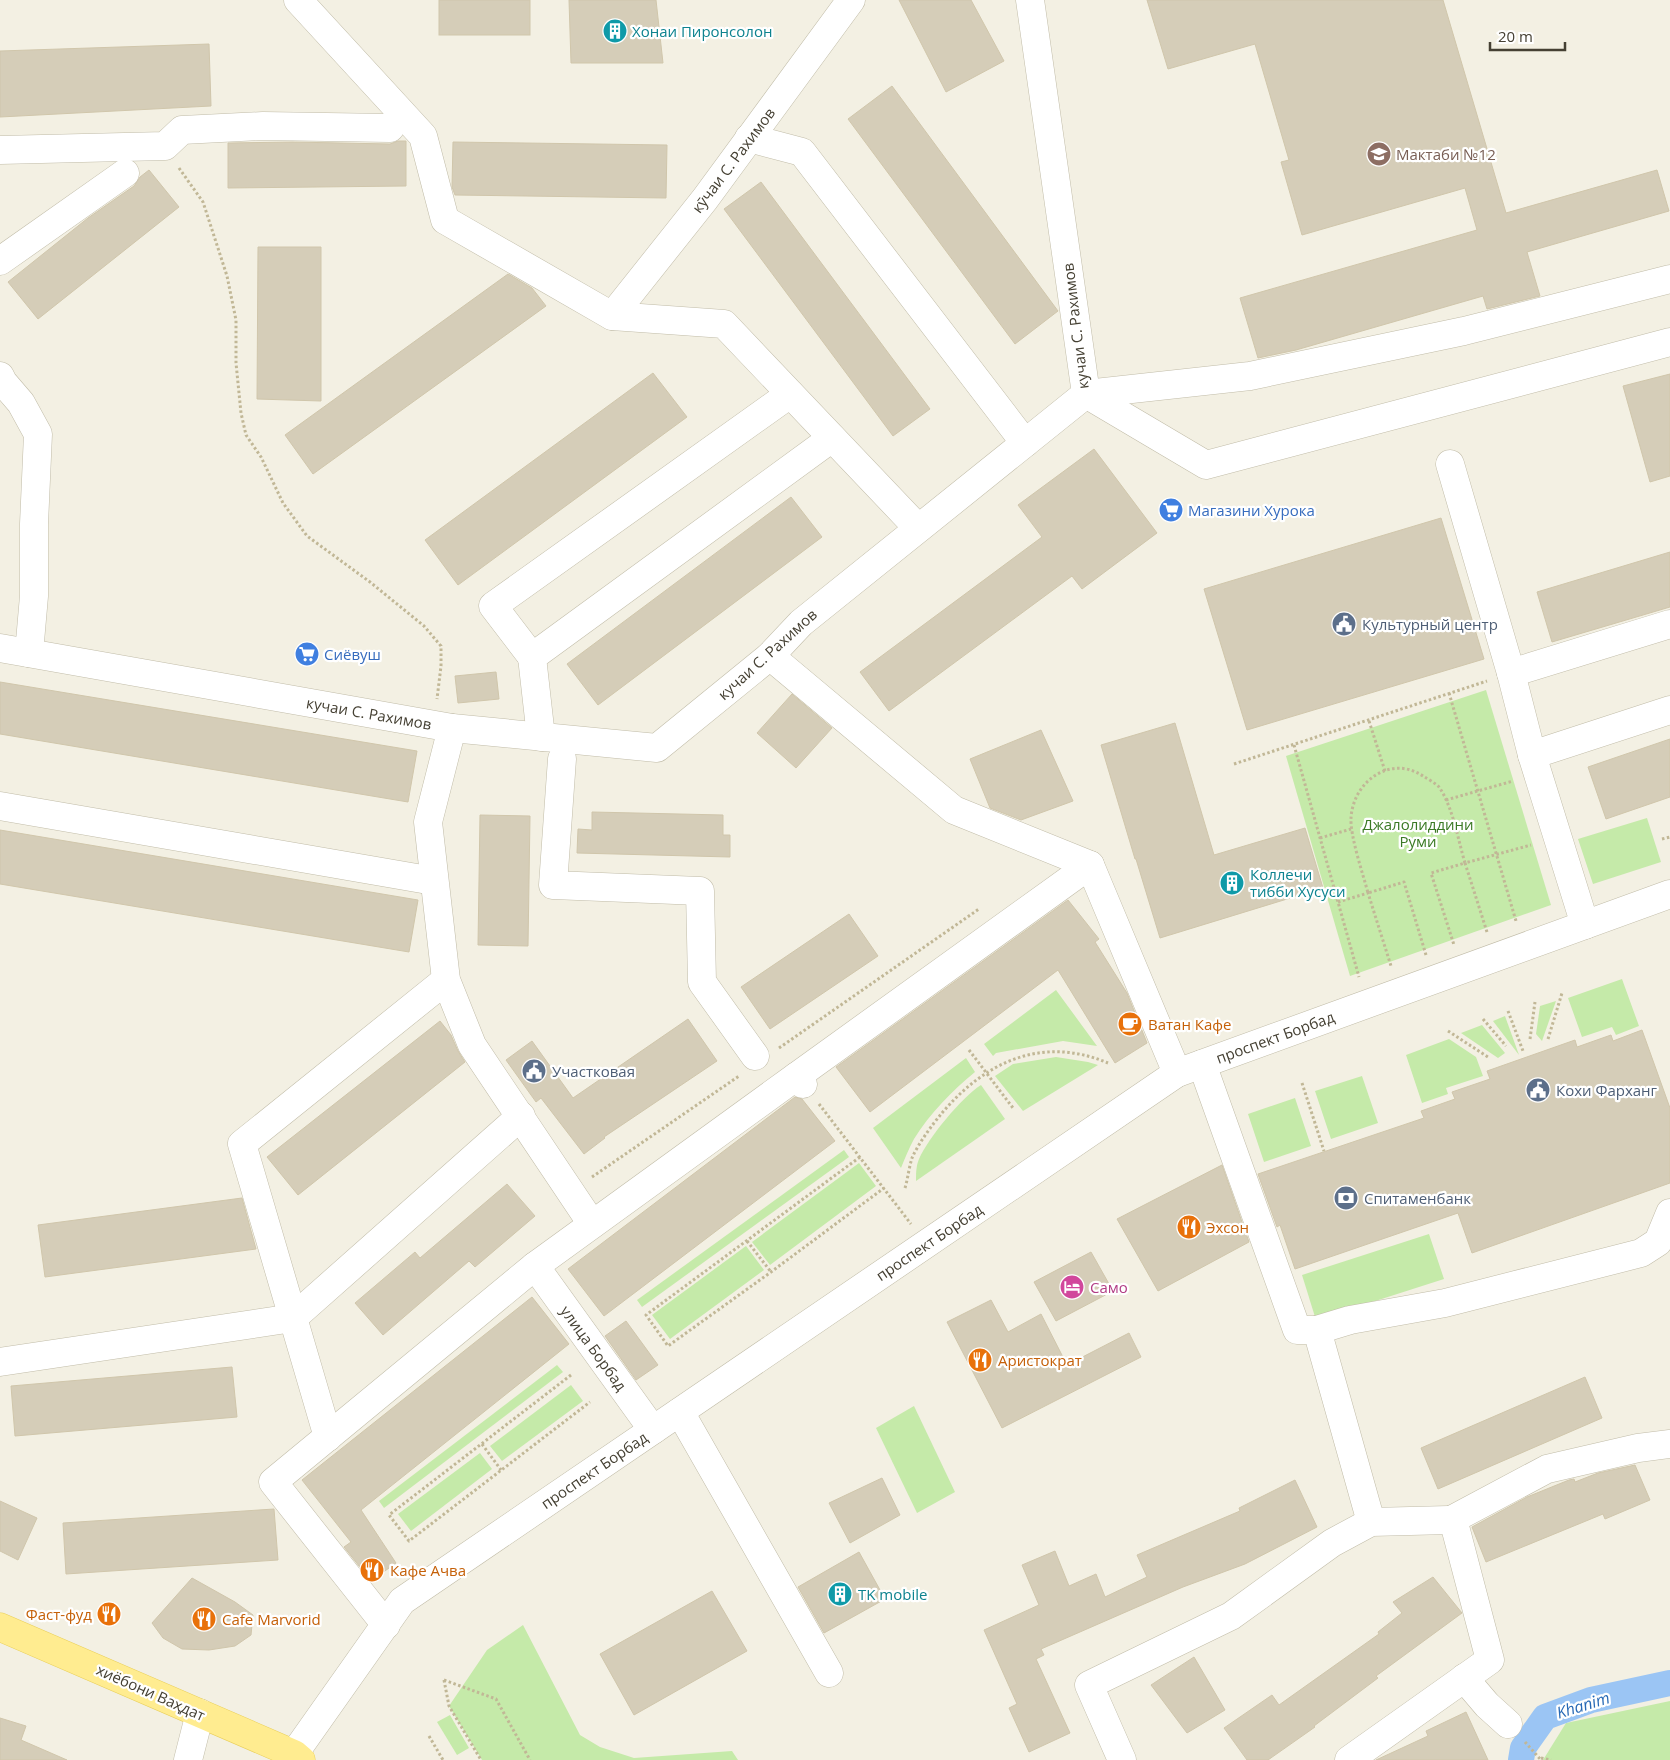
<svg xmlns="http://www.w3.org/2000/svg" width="1670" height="1760" font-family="'Open Sans',sans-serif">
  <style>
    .green { fill: #c5eaa9 }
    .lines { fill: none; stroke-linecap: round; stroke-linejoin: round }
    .canal { stroke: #9bc5f4; stroke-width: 26 }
    .building { fill: #d5cdb8; stroke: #d0c6ab }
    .minor-casing { stroke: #c1bca8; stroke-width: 29 }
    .major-casing { stroke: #e9cf5a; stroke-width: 29 }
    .path { stroke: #c1b796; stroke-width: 3; stroke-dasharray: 2.5 2.5; stroke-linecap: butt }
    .minor { stroke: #fff; stroke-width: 28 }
    .major { stroke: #ffec90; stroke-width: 28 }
    .labels { text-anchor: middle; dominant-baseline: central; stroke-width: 4.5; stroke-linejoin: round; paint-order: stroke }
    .culture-label { font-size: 15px; fill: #0d838f; stroke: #fff; text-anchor: start }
    .education-label { font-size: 15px; fill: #785e54; stroke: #fff; text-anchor: start }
    .street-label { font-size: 15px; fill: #454033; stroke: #fff }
    .shop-label { font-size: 15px; fill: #366cbe; stroke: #fff; text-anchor: start }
    .service-label { font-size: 15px; fill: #4e5e75; stroke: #fff; text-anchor: start }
    .park-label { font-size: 15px; fill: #3a7924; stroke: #fff }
    .food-label { font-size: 15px; fill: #c56008; stroke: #fff; text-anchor: start }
    .hotel-label { font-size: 15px; fill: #b23c85; stroke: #fff; text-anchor: start }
    .water-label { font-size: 16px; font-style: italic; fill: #2769b5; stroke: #fff }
  </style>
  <rect width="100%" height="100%" fill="#f3f0e3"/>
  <g class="green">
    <polygon points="1486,690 1551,905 1350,976 1286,756"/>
    <polygon points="1647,818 1661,862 1593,884 1578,839"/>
    <polygon points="1622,979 1639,1026 1616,1035 1612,1027 1582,1037 1568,998"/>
    <polygon points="1056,990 1097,1046 1063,1041 996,1053 993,1056 984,1044"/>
    <polygon points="1556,1001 1542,1041 1536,1034 1540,1006"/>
    <polygon points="1505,1016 1519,1055 1493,1021"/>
    <polygon points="1482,1025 1505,1053 1498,1058 1461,1033"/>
    <polygon points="1449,1039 1476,1057 1483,1076 1446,1088 1448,1094 1422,1103 1406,1055"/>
    <polygon points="1056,1057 1088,1062 1098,1065 1023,1111 995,1076 1013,1064"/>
    <path d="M966,1058l9,14c-23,19 -45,41 -61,67 -5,9 -9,19 -13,29l-28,-40z"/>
    <polygon points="1362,1076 1378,1123 1331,1139 1315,1091"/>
    <path d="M981,1085l24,34 -89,62c0,-8 0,-15 3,-22 9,-21 43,-62 62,-74z"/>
    <polygon points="1295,1098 1311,1146 1264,1162 1248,1114"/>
    <polygon points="844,1150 849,1157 642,1307 637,1300"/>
    <polygon points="859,1163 876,1186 770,1265 752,1242"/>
    <polygon points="1429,1234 1444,1279 1316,1320 1302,1275"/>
    <polygon points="746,1246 764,1270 670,1339 652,1315"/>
    <polygon points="557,1365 563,1372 384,1508 379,1501"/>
    <polygon points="571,1385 583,1401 502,1461 490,1446"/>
    <polygon points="914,1406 955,1492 917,1513 876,1428"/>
    <polygon points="480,1453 492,1469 411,1531 398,1514"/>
    <polygon points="523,1625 580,1735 600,1747 634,1758 732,1751 738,1760 482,1760 449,1706 487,1650"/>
    <polygon points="1670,1701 1670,1760 1543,1760 1566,1723"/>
    <polygon points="450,1715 469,1748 457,1755 437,1722"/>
  </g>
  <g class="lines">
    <polyline class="canal" points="1521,1760 1523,1748 1545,1717 1591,1700 1670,1683"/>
  </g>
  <g class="building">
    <rect x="439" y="0" width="91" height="35"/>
    <polygon points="569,0 656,0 663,63 571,63"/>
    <polygon points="899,0 971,0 1004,61 946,92"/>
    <polygon points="1147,0 1443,0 1506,213 1657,170 1669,211 1527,252 1540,296 1487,309 1483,296 1296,350 1258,358 1240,298 1477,230 1465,188 1302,235 1281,162 1289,160 1255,44 1168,69"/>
    <polygon points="209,44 211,106 0,117 0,51"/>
    <polygon points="892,86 1058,311 1015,344 848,119"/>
    <polygon points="398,141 406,141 406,186 228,188 228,143 292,142 390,144"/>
    <polygon points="453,142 667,145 666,198 455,195 452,187"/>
    <polygon points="149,170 179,207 38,319 8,282 88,218 134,186 140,177"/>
    <polygon points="761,182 930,409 893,436 724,209"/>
    <polygon points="258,247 321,247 321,401 257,399"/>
    <polygon points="508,274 532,288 546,306 313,474 285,435"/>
    <polygon points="653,373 687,417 458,585 425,540"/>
    <polygon points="1670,374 1670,476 1650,482 1623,386"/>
    <polygon points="1094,449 1157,533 1082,589 1072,576 889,711 860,672 1042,537 1018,505"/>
    <polygon points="791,497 822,537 598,705 567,664"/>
    <polygon points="1441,518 1484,659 1247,730 1204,589"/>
    <polygon points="1670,552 1670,607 1552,642 1537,592"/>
    <polygon points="496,672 499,699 458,703 455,676"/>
    <polygon points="0,682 417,751 408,802 0,734"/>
    <polygon points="792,694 832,728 796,768 757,733"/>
    <polygon points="1175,723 1214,855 1305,828 1323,888 1160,938 1136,859 1135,859 1101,745"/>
    <polygon points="1041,730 1073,801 1021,820 990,808 970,759"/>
    <polygon points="1670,739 1670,797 1606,819 1588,767"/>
    <polygon points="592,812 723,815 723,835 730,835 730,857 577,853 578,829 592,830"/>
    <polygon points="480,815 530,816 528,946 478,945"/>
    <polygon points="0,830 418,900 409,952 0,884"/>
    <polygon points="1068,900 1099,939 1095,942 1127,993 1147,1043 1115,1063 1058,970 870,1112 836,1067"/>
    <polygon points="849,914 878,956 770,1029 741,987"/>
    <polygon points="688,1019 717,1061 604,1137 605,1138 584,1154 541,1098 536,1102 506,1060 532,1041 573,1098"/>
    <polygon points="440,1021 451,1035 458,1051 465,1062 298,1195 267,1157"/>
    <polygon points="1642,1030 1670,1108 1670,1183 1472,1253 1458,1213 1295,1269 1280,1225 1277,1227 1258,1174 1424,1118 1421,1111 1455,1099 1452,1092 1490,1079 1487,1071 1575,1040 1577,1047 1611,1035 1613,1041"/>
    <polygon points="795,1097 802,1099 835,1141 604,1316 568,1269"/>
    <polygon points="1222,1165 1249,1242 1158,1291 1117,1219"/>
    <polygon points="507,1184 535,1216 475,1267 469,1261 383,1335 355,1303 415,1252 420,1258"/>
    <polygon points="242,1198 256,1249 45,1277 38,1225"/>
    <polygon points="1091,1252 1113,1291 1056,1321 1034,1282"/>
    <polygon points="532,1297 569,1344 361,1510 396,1563 371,1581 344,1547 351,1542 302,1480"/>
    <polygon points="991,1300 1008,1332 1041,1314 1067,1365 1129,1333 1141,1357 1002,1428 947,1322"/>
    <polygon points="626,1321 658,1365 636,1380 605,1336"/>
    <polygon points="232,1367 237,1417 15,1436 11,1386"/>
    <polygon points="1585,1377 1602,1418 1438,1489 1421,1448"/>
    <polygon points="1635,1465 1650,1500 1605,1519 1603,1514 1486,1562 1472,1527 1527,1497 1569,1480 1574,1479 1575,1482 1598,1473"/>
    <polygon points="882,1478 900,1515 850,1543 829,1503"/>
    <polygon points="1295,1480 1317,1527 1245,1564 1183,1587 1041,1649 1044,1655 1036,1659 1070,1733 1029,1752 1009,1708 1017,1704 984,1630 1039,1605 1022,1565 1055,1551 1069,1586 1096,1574 1105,1597 1147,1577 1137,1555 1240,1511 1239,1508"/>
    <polygon points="0,1501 37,1518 18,1560 0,1551"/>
    <polygon points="274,1509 278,1560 66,1574 63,1523"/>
    <polygon points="859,1552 885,1599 824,1633 798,1587"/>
    <polygon points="1433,1577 1462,1613 1376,1676 1378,1678 1314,1726 1315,1727 1268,1760 1247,1760 1224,1728 1272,1695 1279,1705 1379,1634 1378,1632 1402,1613 1393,1602"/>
    <polygon points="192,1578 235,1602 253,1615 251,1635 235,1646 209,1650 182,1649 163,1638 152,1623"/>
    <polygon points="712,1591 747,1651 634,1715 600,1654"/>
    <polygon points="1194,1657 1225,1710 1187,1733 1151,1685"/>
    <polygon points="1466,1712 1488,1760 1376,1760 1428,1736 1426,1731"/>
    <polygon points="0,1718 26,1726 21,1740 67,1760 0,1760"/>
  </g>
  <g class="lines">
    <defs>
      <g id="minor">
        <polyline points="298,0 423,136 445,220 612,316 724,324 918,528"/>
        <polyline points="749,138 802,152 1025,443"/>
        <polyline points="0,150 165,146 182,130 263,126 390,128"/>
        <polyline points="0,261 125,173"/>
        <polyline points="612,316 705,199 851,0"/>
        <polyline points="0,376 3,382 21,403 38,434 34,524 34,596 29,653"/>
        <polyline points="1086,394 1206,465 1670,342"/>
        <polyline points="1086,394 1250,376 1464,331 1670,279"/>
        <polyline points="1450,464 1511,673 1532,755 1585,925"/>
        <polyline points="0,648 452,728 657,748 770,656 801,623 1086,394 1030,0"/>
        <polyline points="770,656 954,810 1090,865"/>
        <polyline points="532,657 493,606 790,394"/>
        <polyline points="1511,673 1670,624"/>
        <polyline points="452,728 428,822 446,980 472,1045 592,1224"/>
        <polyline points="541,737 532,657 832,438"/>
        <polyline points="1532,755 1670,710"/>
        <polyline points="562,759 553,885 700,891 702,982 755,1056"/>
        <polyline points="0,806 434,881"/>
        <polyline points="1202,1064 1297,1330 1317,1330 1371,1522"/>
        <polyline points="797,1076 1090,865 1177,1073"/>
        <polyline points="535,1266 653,1430"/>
        <polyline points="1317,1330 1350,1320 1445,1303 1641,1253 1658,1242 1670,1213"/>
        <polyline points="0,1362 293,1318 521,1116"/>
        <polyline points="680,1412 829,1673"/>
        <polyline points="328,1437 242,1144 446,980"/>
        <polyline points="386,1625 273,1482 535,1266 797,1076 803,1084"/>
        <polyline points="1464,1678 1487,1705 1508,1724"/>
        <polyline points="294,1754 402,1601 1177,1073 1670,894"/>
        <polyline points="188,1760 200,1713"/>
        <polyline points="1122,1760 1089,1685 1231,1616 1332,1543 1371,1522 1449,1520"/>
        <polyline points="1349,1760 1490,1660 1453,1519 1547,1469 1638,1448 1670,1444"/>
      </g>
      <polyline id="major" points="0,1627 294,1754 301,1760"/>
    </defs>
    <use href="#minor" class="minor-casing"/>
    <use href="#major" class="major-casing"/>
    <g class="path">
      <polyline points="179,168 203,202 227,276 236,320 236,363 241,413 246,435 261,457 283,503 307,536 370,582 424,626 441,646 441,666 437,699"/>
      <polyline points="1449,693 1516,921"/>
      <polyline points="1369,721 1385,771"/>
      <polyline points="1294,745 1359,977"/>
      <polyline points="1234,764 1487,681"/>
      <polyline points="1446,800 1513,781"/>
      <polyline points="1320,838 1351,829"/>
      <polyline points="1662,839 1670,837"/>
      <polyline points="1338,902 1368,893 1391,966"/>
      <polyline points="1487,932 1465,863 1531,845"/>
      <path d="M1426,955l-22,-73 -36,11c-5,-19 -18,-57 -17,-75 2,-36 39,-64 72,-42 5,3 12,7 16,11 14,20 19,53 26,76l-34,10 23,72"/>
      <polyline points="1508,1011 1523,1051"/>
      <polyline points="1483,1019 1506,1046"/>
      <polyline points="1448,1031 1488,1057"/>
      <polyline points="1530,1039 1535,1002"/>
      <polyline points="1548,1039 1562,993"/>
      <polyline points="779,1048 979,909"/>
      <polyline points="969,1050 1013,1108"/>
      <polyline points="1302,1083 1324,1151"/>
      <polyline points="819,1104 911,1224"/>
      <polyline points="860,1157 646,1315 668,1346 771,1272 884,1188"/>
      <polyline points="592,1177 739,1076"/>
      <path d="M905,1188c3,-10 4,-21 7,-30 6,-14 20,-33 30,-45 43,-51 100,-78 166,-50"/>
      <polyline points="747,1241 771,1272"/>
      <polyline points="571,1375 389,1515 409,1541 590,1402"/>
      <polyline points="482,1444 501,1470"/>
      <polyline points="444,1680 496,1699 530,1760"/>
      <polyline points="444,1680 449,1706 481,1760"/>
      <polyline points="429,1736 443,1760"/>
      <polyline points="1525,1742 1541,1760"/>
      <polyline points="1541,1758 1551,1760"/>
    </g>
    <use href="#minor" class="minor"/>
    <use href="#major" class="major"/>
  </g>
  <defs>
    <symbol id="building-disc" viewBox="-11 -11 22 22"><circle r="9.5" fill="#0f9aa8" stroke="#fff"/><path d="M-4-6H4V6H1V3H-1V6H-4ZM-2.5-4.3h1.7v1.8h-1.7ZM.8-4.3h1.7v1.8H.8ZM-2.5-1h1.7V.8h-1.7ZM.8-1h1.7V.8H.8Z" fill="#fff"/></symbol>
    <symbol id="school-disc" viewBox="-11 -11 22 22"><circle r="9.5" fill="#8d6e63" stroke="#fff"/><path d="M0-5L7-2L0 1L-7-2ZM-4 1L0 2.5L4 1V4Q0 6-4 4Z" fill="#fff"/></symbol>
    <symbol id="supermarket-disc" viewBox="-11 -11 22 22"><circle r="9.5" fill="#3f7fe0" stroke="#fff"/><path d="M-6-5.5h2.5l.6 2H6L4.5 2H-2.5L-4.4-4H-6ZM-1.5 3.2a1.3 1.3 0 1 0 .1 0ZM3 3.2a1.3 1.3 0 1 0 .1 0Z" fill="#fff"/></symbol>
    <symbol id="civic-disc" viewBox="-11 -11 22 22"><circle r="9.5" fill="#5c6f8a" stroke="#fff"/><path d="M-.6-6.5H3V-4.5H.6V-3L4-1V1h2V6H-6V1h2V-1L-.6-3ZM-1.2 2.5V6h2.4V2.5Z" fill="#fff"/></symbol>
    <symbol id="cafe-disc" viewBox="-11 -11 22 22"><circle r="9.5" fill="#e8710a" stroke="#fff"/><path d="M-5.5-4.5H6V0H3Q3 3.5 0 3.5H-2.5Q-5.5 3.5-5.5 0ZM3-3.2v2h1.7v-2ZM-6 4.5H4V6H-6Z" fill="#fff"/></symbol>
    <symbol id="bank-disc" viewBox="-11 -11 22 22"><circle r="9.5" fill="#5c6f8a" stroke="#fff"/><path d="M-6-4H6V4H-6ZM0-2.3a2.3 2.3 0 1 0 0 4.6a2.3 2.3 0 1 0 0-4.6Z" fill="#fff"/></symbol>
    <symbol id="restaurant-disc" viewBox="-11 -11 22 22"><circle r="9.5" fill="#e8710a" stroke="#fff"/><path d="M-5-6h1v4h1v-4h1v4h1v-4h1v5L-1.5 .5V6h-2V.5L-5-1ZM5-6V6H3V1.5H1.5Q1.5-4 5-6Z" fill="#fff"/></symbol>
    <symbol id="hotel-disc" viewBox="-11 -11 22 22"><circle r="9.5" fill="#d1479c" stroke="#fff"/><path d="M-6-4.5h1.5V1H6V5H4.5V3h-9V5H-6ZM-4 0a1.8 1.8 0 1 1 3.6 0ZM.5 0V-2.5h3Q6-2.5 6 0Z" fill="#fff"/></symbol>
  </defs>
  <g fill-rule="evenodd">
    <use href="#building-disc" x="601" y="17" width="28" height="28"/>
    <use href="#school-disc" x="1365" y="140" width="28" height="28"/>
    <use href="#supermarket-disc" x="1157" y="496" width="28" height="28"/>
    <use href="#civic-disc" x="1330" y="610" width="28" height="28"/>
    <use href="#supermarket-disc" x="293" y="640" width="28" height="28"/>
    <use href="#building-disc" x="1218" y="869" width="28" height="28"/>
    <use href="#cafe-disc" x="1116" y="1010" width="28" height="28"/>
    <use href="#civic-disc" x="520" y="1057" width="28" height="28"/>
    <use href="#civic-disc" x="1524" y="1076" width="28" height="28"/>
    <use href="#bank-disc" x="1332" y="1184" width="28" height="28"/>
    <use href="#restaurant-disc" x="1175" y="1213" width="28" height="28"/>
    <use href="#hotel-disc" x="1058" y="1273" width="28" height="28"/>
    <use href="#restaurant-disc" x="966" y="1346" width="28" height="28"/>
    <use href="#restaurant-disc" x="358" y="1556" width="28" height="28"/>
    <use href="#building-disc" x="826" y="1580" width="28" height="28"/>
    <use href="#restaurant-disc" x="95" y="1600" width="28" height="28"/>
    <use href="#restaurant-disc" x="190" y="1605" width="28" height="28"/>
  </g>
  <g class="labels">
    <g class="culture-label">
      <text x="632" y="31">Хонаи Пиронсолон</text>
      <text x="1250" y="874">Коллечи<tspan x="1250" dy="17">тибби Хусуси</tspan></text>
      <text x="858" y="1594">TK mobile</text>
    </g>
    <g class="education-label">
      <text x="1396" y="154">Мактаби №12</text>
    </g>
    <g class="street-label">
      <text transform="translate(733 160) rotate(-53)">кӯчаи С. Рахимов</text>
      <text transform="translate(1075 326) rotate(-97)">кучаи С. Рахимов</text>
      <text transform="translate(767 654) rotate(-42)">кучаи С. Рахимов</text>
      <text transform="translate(369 713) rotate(10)">кучаи С. Рахимов</text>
      <text transform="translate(1275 1037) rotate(-20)">проспект Борбад</text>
      <text transform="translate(929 1242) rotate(-34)">проспект Борбад</text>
      <text transform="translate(594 1348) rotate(54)">улица Борбад</text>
      <text transform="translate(594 1470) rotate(-34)">проспект Борбад</text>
      <text transform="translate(151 1692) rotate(24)">хиёбони Ваҳдат</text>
    </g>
    <g class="shop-label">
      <text x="1188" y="510">Магазини Хурока</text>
      <text x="324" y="654">Сиёвуш</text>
    </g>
    <g class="service-label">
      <text x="1362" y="624">Культурный центр</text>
      <text x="552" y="1071">Участковая</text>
      <text x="1556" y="1090">Кохи Фарханг</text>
      <text x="1364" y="1198">Спитаменбанк</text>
    </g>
    <g class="park-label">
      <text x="1418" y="824">Джалолиддини<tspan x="1418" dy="17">Руми</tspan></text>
    </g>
    <g class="food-label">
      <text x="1148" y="1024">Ватан Кафе</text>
      <text x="1206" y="1227">Эхсон</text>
      <text x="998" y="1360">Аристократ</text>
      <text x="390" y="1570">Кафе Ачва</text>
      <text x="92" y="1614" text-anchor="end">Фаст-фуд</text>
      <text x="222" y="1619">Cafe Marvorid</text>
    </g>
    <g class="hotel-label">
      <text x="1090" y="1287">Само</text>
    </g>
    <g class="water-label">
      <text transform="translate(1583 1705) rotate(-17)">Khanim</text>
    </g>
  </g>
  <path d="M1490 42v8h75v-8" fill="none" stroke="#454033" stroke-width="2.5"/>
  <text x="1498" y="42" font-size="15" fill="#454033" stroke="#ffffff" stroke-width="4" paint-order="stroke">20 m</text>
</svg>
